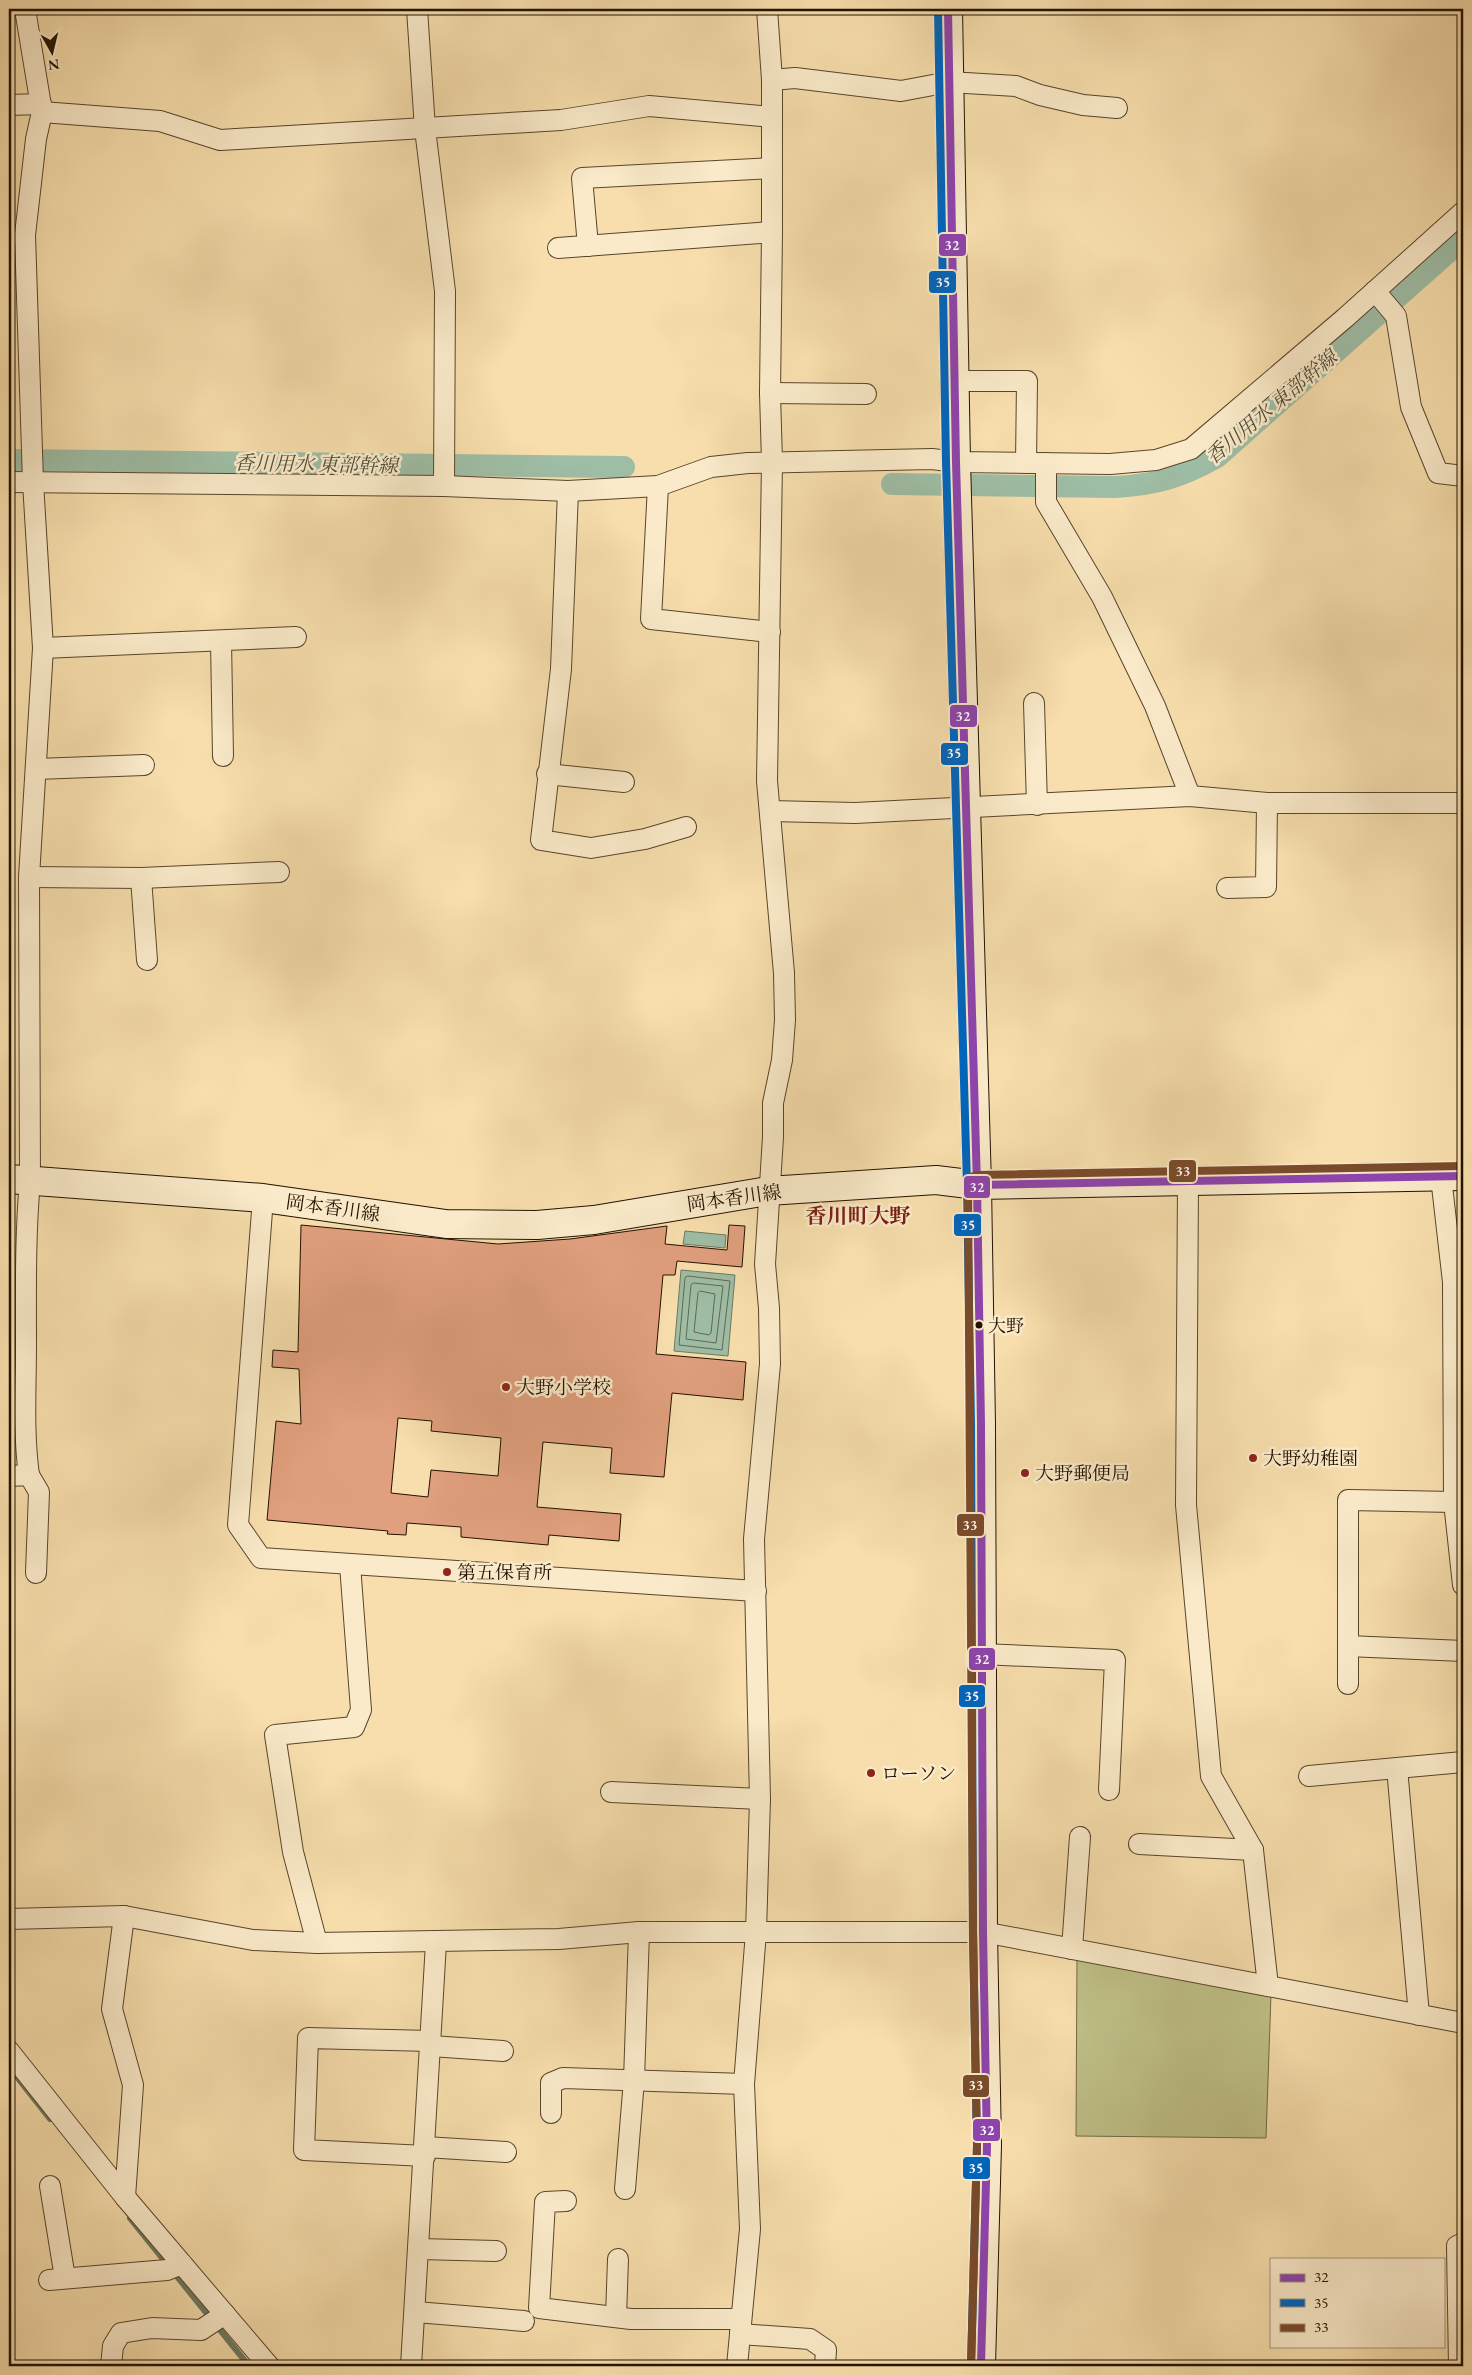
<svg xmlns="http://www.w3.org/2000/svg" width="1472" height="2375" font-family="'EB Garamond','Noto Serif JP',serif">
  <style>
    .green { fill: #bfc087; stroke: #716944 }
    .water { fill: #9ebda5; stroke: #6d7963 }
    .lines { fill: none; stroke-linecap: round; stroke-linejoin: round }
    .shore { stroke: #606852; stroke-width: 1 }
    .stream { stroke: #6d7963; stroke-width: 6 }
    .canal { stroke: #9ebda5; stroke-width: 22 }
    .building { fill: #e09f7e; stroke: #231200; fill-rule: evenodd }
    .street-casing { stroke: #58452b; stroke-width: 22 }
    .secondary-casing { stroke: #231200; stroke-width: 30 }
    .street { stroke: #faeac9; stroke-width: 20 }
    .secondary { stroke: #faeac9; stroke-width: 28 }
    .bus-1-casing { stroke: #faeac9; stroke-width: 11 }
    .bus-2-casing { stroke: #faeac9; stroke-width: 11 }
    .bus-3-casing { stroke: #faeac9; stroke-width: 11 }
    .bus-1 { stroke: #8e44ad; stroke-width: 8 }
    .bus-2 { stroke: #0065bd; stroke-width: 8 }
    .bus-3 { stroke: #7a4b2a; stroke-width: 8 }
    .bus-dot { fill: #231200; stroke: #faeac9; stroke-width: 2 }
    .poi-dot { fill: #8f2418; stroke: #faeac9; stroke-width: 2 }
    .labels { text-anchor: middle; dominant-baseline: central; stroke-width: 5; stroke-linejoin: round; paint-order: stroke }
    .bus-label { font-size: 18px; fill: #231200; stroke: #faeac9; text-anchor: start }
    .street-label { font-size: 19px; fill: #231200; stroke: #faeac9 }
    .poi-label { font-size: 19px; fill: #231200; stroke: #faeac9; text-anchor: start }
    .water-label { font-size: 20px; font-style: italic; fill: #4e4e3a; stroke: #faeac9 }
    .quarter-label { font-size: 21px; font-weight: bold; fill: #7a1f14; stroke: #faeac9 }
    .line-badge { stroke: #faeac9; stroke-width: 2 }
    .badge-label { font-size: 14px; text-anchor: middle; font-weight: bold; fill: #fff }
  </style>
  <rect width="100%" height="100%" fill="#f7deac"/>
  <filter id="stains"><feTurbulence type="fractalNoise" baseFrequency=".004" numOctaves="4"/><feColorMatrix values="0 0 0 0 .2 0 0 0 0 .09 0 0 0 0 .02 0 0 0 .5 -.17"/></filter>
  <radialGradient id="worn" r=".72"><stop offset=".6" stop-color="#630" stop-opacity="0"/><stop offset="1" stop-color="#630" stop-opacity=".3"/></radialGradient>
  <polygon class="green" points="1077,1955 1271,1994 1266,2138 1076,2136"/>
  <g class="water">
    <polygon points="685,1231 726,1235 725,1248 683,1244"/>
    <polygon points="681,1270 735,1275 728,1356 674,1351"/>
  </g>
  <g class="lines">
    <g class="shore">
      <polygon points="688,1276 730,1281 722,1350 679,1345 685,1278"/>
      <polygon points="694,1283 723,1286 716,1343 686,1339 691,1285"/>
      <polygon points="700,1291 715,1294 711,1333 709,1335 694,1332 698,1293"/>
    </g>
    <g class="stream">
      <polyline points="9,2067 50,2119"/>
      <polyline points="130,2218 249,2366"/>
    </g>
    <g class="canal">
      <polyline points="9,460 624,467"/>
      <path d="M892,484l223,3c40,-2 67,-10 102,-30l246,-218"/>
    </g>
  </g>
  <path class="building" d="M301,1225l197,19 72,-5 97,-13 -2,18 62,6 2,-25 16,1 -3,41 -65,-6 -2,14h-12l-7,79 90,8 -3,38 -71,-7 -8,84 -54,-4 2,-25 -69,-6 -6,65 84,7 -2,27 -70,-6 -1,10 -87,-8v-10l-54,-4 -1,12 -19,-1 1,-3 -121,-11 9,-99 25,3 -2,-55 -27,-2 1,-17 25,2zM398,1418l34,3 -1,10 70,7 -3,38 -67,-6 -3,27 -37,-4z"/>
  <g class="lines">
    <defs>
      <g id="street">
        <path d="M25,9l17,103 -6,27 -11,96 8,247 10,166 -14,229 1,304c-5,54 -4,109 -4,164 0,43 -3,87 3,130"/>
        <polyline points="417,9 425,129 445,291 444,486"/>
        <polyline points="772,80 795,78 901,91 949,82 1016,86 1040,95 1083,105 1117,108"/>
        <polyline points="9,105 41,104"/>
        <polyline points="42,112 160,121 220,140 561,120 649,106 772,117"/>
        <polyline points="588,246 582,178 772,168"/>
        <polyline points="558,248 772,232"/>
        <polyline points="1375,291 1396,316 1411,407 1438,473 1463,476"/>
        <polyline points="955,381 1027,381 1026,463"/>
        <polyline points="770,393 866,394"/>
        <polyline points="1046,463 1046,502 1102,597 1155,706 1190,796"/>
        <polyline points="9,482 444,486 568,491 658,486 711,467 748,463 932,459 956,462 1110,464 1156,460 1191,449 1345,318 1463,212"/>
        <polyline points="658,486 651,619 770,632"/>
        <polyline points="568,491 561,669 541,840 591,848 645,839 686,827"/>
        <polyline points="221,641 223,756"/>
        <polyline points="43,648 296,637"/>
        <polyline points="1034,703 1037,805"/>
        <polyline points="36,769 144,765"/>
        <polyline points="547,774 624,782"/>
        <polyline points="770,811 855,813 1190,796 1267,803 1463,803"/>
        <polyline points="29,877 141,878 279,872"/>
        <polyline points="141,878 147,960"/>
        <polyline points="1227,888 1266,887 1267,803"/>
        <polyline points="1441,1177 1453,1282 1454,1502 1463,1585"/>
        <polyline points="1188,1182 1186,1505 1211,1776 1253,1850 1268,1986"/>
        <polyline points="263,1198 238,1525 261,1558 756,1591"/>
        <polyline points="9,1476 29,1475 39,1492 36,1573"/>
        <polyline points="1348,1646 1463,1651"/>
        <polyline points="982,1654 1115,1660 1109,1790"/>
        <polyline points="1348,1684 1348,1500 1454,1502"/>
        <polyline points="1397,1768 1419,2015"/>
        <polyline points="1309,1776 1463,1762"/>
        <polyline points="611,1792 760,1799"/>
        <polyline points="1139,1844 1253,1850"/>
        <polyline points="124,1916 112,2009 133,2085 125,2197"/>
        <polyline points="9,1919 124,1916 253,1940 317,1943 559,1939 639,1932 983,1932 1463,2023"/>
        <polyline points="317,1943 293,1852 275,1735 354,1727 361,1710 350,1565"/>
        <polyline points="1072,1949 1080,1837"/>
        <polyline points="431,2046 503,2051"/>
        <polyline points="9,2051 125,2197 269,2366"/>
        <polyline points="551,2113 551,2083 563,2078 744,2084"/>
        <polyline points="425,2147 506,2152"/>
        <polyline points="425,2156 304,2150 308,2038 431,2041"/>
        <polyline points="50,2186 65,2278"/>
        <polyline points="625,2189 634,2080 639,1932"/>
        <polyline points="566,2201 545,2202 539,2308 631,2319 741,2319"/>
        <polyline points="420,2249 496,2251"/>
        <polyline points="49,2280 167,2270 182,2264"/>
        <polyline points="416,2312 524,2321"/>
        <polyline points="616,2317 618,2259"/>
        <polyline points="740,2334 810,2339 826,2350 825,2366"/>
        <polyline points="111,2366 113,2346 121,2333 152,2328 201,2330 225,2314"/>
        <polyline points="411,2366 436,1943"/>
        <polyline points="737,2366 750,2229 744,2084 756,1932 760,1799 754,1539 770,1364 769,1308 765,1264 773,1137 773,1103 782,1060 785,1020 784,973 767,781 772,462 770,393 772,232 772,80 767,9"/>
        <polyline points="1459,2366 1457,2246 1463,2243"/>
      </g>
      <g id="secondary">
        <polyline points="948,9 956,462 977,1185 981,1424 983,1932 987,2145 981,2366"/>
        <polyline points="9,1179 263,1198 446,1224 537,1225 594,1220 768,1191 936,1180 977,1185 1463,1176"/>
      </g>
    </defs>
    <use href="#street" class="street-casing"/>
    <use href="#secondary" class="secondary-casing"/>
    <use href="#street" class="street"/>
    <use href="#secondary" class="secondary"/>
    <defs>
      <g id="bus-1">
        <polyline points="948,9 956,462 977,1185 981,1424 983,1932 987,2145 981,2366"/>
        <polyline points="977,1185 1463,1176"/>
      </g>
      <polyline id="bus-2" points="938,9 946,462 967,1185 971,1424 973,1932 977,2145 971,2366"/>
      <polyline id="bus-3" points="971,2366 977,2145 973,1932 968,1181 971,1177 977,1175 1463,1166"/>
    </defs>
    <use href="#bus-1" class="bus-1-casing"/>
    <use href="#bus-2" class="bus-2-casing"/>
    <use href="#bus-3" class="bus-3-casing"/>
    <use href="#bus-1" class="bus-1"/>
    <use href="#bus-2" class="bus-2"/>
    <use href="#bus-3" class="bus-3"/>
  </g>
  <circle class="bus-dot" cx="979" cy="1325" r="4.5"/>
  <g class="poi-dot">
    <circle cx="506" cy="1387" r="5"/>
    <circle cx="1253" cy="1458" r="5"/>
    <circle cx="1025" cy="1473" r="5"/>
    <circle cx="447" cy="1572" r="5"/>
    <circle cx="871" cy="1773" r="5"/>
  </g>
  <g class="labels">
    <g class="bus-label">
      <text x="988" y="1325">大野</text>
    </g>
    <g class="street-label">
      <text transform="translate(734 1198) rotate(-8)">岡本香川線</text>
      <text transform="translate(333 1208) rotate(8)">岡本香川線</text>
    </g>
    <g class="poi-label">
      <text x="516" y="1387">大野小学校</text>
      <text x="1263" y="1458">大野幼稚園</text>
      <text x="1035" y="1473">大野郵便局</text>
      <text x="457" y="1572">第五保育所</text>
      <text x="881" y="1773">ローソン</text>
    </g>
    <g class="water-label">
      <text transform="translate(1271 407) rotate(-40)">香川用水 東部幹線</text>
      <text transform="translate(316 464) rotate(1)">香川用水 東部幹線</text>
    </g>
    <g class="quarter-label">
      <text x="858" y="1215">香川町大野</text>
    </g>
  </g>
  <g class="line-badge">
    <rect x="938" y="233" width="29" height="24" rx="5" fill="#8e44ad"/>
    <rect x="928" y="270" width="29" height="24" rx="5" fill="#0065bd"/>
    <rect x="949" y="704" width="29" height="24" rx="5" fill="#8e44ad"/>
    <rect x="940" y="742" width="29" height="24" rx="5" fill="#0065bd"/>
    <rect x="1168" y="1159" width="29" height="24" rx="5" fill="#7a4b2a"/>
    <rect x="963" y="1175" width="28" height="24" rx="5" fill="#8e44ad"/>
    <rect x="953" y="1213" width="29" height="24" rx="5" fill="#0065bd"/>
    <rect x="956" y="1513" width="29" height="24" rx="5" fill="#7a4b2a"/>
    <rect x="968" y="1647" width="28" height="24" rx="5" fill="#8e44ad"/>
    <rect x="958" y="1684" width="28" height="24" rx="5" fill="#0065bd"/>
    <rect x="962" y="2074" width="28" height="24" rx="5" fill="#7a4b2a"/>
    <rect x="972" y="2118" width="29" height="24" rx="5" fill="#8e44ad"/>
    <rect x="962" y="2156" width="29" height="24" rx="5" fill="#0065bd"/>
  </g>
  <g class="badge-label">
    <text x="952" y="250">32</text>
    <text x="943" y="287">35</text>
    <text x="963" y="721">32</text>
    <text x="954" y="758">35</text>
    <text x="1183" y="1176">33</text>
    <text x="977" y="1192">32</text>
    <text x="968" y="1230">35</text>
    <text x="970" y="1530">33</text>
    <text x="982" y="1664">32</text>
    <text x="972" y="1701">35</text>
    <text x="976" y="2090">33</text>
    <text x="987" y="2135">32</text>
    <text x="976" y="2173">35</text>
  </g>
  <rect width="1472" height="2375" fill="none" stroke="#f7deac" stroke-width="30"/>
  <rect x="10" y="10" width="1452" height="2355" fill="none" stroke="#231200" stroke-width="2.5"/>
  <rect x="15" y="15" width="1442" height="2345" fill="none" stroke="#231200"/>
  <rect x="1270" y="2258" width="175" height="90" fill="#faeac9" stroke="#a49479"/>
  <rect x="1280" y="2274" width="25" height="8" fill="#8e44ad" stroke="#a49479"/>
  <text x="1314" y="2282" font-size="15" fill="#231200">32</text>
  <rect x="1280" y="2299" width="25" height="8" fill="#0065bd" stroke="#a49479"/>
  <text x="1314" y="2308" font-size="15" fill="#231200">35</text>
  <rect x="1280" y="2324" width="25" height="8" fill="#7a4b2a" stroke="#a49479"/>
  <text x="1314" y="2332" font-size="15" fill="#231200">33</text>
  <g transform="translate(52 52) rotate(172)" stroke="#faeac9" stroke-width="4" paint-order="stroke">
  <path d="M0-4L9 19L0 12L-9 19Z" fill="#231200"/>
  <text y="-8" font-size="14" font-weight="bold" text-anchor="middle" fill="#231200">N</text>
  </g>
  <rect width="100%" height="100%" filter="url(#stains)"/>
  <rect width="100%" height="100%" fill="url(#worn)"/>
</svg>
